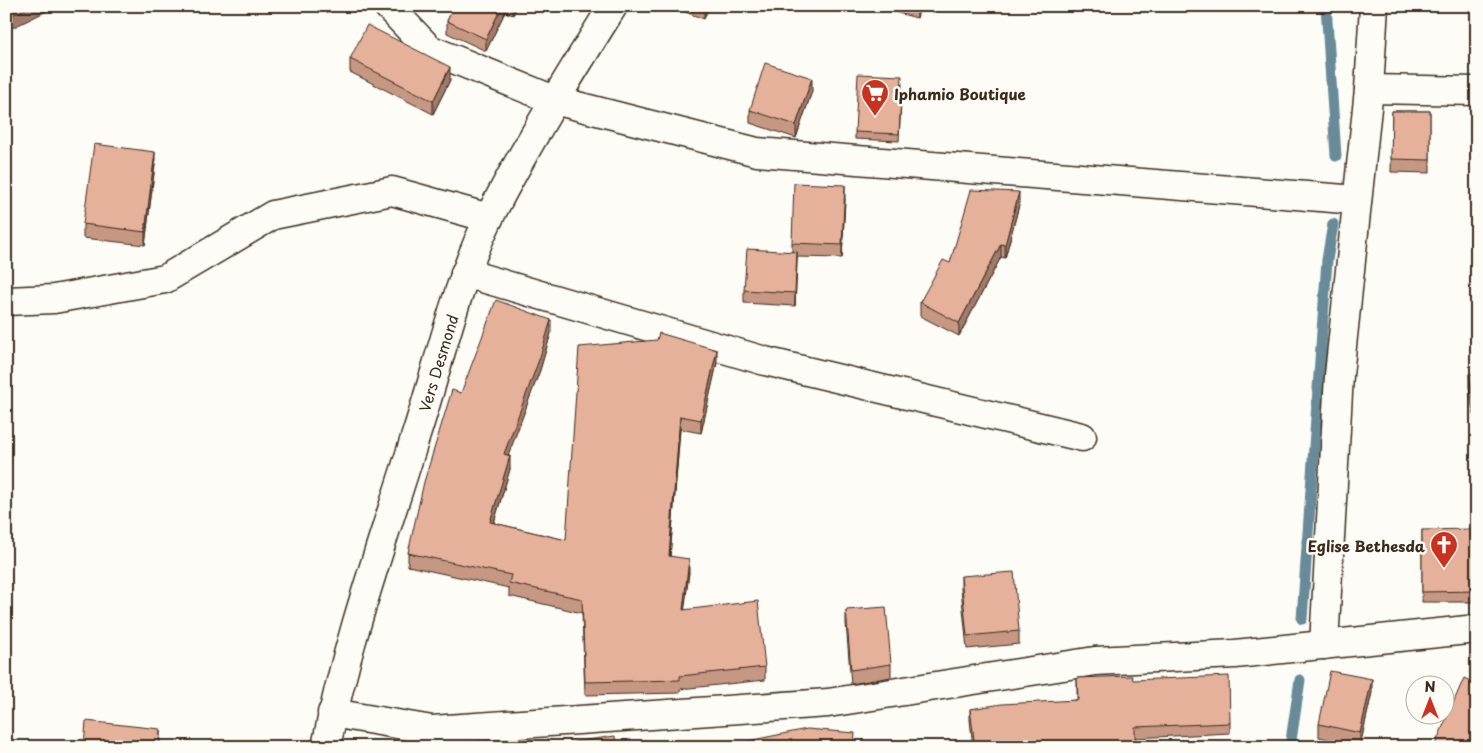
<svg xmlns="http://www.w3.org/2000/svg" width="1483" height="753" font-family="'Playpen Sans',sans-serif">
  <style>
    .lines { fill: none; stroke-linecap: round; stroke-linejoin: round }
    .stream { stroke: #698a98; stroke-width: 11 }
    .minor-casing { stroke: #3b2a1e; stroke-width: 31 }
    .major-casing { stroke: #3b2a1e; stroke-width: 31 }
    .minor { stroke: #fdfcf7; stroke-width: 28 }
    .major { stroke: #fdfcf7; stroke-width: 28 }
    .wall { fill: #c69884; stroke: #3b2a1e }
    .shaded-wall { fill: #a17c6c; stroke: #3b2a1e }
    .building { fill: #e6b19a; stroke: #3b2a1e }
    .labels { text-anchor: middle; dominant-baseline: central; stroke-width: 5; stroke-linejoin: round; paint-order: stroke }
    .poi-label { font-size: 15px; font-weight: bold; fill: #3b2a1e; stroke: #fdfcf7; text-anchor: start }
    .street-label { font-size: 15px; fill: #3b2a1e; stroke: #fdfcf7 }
  </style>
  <rect width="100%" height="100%" fill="#fdfcf7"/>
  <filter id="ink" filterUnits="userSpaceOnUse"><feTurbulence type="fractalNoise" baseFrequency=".02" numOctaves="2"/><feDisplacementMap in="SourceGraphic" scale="10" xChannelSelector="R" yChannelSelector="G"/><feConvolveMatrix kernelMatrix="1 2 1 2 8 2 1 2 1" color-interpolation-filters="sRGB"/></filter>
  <g filter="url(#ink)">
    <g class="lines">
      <g class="stream">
        <polyline points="1326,6 1336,156"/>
        <polyline points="1302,619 1327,260 1333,224"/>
        <polyline points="1290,747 1300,680"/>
      </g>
      <defs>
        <g id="minor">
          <polyline points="388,6 429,49 554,100 757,152 1357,200"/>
          <polyline points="1369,89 1477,91"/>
          <polyline points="465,273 765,361 1082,437"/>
          <polyline points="6,301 54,299 165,279 273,215 392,191 489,218"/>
          <polyline points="1324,645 1339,375 1369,89 1374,6"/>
          <polyline points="332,713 432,730 828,703 1095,661 1235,654 1477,629"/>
        </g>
        <path id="major" d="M326,747c21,-107 57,-206 89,-309 24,-73 40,-151 74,-220 37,-73 81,-143 124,-212"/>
      </defs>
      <use href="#minor" class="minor-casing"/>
      <use href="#major" class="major-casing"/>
      <use href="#minor" class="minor"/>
      <use href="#major" class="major"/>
    </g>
    <g class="wall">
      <polygon points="454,6 517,6 513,15 505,12 486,51 447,33 447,21"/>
      <polygon points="669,6 709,6 704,19"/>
      <polygon points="871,6 920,6 917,18"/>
      <polygon points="350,59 450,80 433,114 350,72"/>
      <polygon points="902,83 899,141 855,139 855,132"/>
      <polygon points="812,91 796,138 750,123 750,110"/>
      <polygon points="1392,111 1430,111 1430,173 1391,172"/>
      <polygon points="155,165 145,245 83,238 83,224"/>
      <polygon points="845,199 842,258 797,257 795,306 744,303 744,290 792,251 792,243"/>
      <polygon points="1019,205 1005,258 1001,257 959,336 920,316 920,302 950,263"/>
      <polygon points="551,333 540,370 508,455 510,469 494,523 566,540 717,363 701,433 680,429 670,557 689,572 684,610 765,667 765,680 680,689 680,693 585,695 582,613 509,596 509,588 408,566 408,553 461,393"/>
      <polygon points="1477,373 1477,437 1469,387 1469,374"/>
      <polygon points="1422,530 1472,540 1477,540 1477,602 1422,602"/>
      <polygon points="961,576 1019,631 1019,644 967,649 961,589"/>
      <polygon points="846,610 891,664 891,677 851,684 846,623"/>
      <polygon points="1077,678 1133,680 1230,723 1230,733 1135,738 1135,747 973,747 970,720 970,709 1077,700"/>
      <polygon points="1372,692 1360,746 1319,737 1319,724"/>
    </g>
    <g class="shaded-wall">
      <polygon points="31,6 57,6 6,31 6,18"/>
      <polygon points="502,6 505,6 505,12 486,51 486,39"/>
      <polygon points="513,6 517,6 513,15"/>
      <polygon points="704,6 709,6 704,19"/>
      <polygon points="917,6 920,6 917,18"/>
      <polygon points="450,67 450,80 433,114 433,101"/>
      <polygon points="812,78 812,91 796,138 796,125"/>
      <polygon points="155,152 155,165 145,245 145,232"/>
      <polygon points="845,185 845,199 842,258 842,245"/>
      <polygon points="1019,192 1019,205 1005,258 1005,245"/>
      <polygon points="1001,244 1001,257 959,336 959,323"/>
      <polygon points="797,252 797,265 795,306 795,293"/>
      <polygon points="551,320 551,333 540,370 504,467 504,454"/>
      <polygon points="717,350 717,363 701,433 701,420"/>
      <polygon points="680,416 680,429 669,570 669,556"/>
      <polygon points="510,456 510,469 490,535 490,522"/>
      <polygon points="689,559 689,572 683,623 683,610"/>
      <polygon points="1372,679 1372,692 1360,746 1360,733"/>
      <polygon points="160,729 160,747 159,747"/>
    </g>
    <g class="building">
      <polygon points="6,6 31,6 6,18"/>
      <polygon points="454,6 502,6 486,39 447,21"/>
      <polygon points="367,25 450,67 433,101 350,59"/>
      <polygon points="765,63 812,78 796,125 750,110"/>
      <polygon points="858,74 902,76 899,134 855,132"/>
      <polygon points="1392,111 1430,111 1430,160 1391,159"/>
      <polygon points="94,144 155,152 145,232 83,224"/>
      <polygon points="794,183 845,185 842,245 792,243"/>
      <polygon points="971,190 1019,192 1005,245 1001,244 959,323 920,302 943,260 950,263"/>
      <polygon points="747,249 797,252 795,293 744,290"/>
      <polygon points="496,300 551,320 540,357 504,454 510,456 490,522 566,540 579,347 657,340 659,333 717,350 701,420 680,416 669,556 689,559 683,610 758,601 765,667 680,676 680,680 585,682 582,599 509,583 511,575 408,553 424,482 452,390 461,393"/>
      <polygon points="1477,373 1477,424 1469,374"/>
      <polygon points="1471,529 1472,540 1477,540 1477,591 1422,592 1422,530"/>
      <polygon points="1014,572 1019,631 967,636 961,576"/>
      <polygon points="886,607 891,664 851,670 846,610"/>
      <polygon points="1330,671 1372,679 1360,733 1319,724"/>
      <polygon points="1132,676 1133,680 1229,676 1230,723 1135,727 1135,743 1064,747 975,747 970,709 1002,704 1078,700 1077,678"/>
      <polygon points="1464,678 1477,684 1477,747 1434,747"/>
      <polygon points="86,721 160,729 159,747 84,747"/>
      <polygon points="807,729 855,733 854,747 744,747 743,742"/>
      <polygon points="615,736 616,747 566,747 574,745 574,742"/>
      <polygon points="679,743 680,747 650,747"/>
    </g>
  </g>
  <defs>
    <symbol id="supermarket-pin" viewBox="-11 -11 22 30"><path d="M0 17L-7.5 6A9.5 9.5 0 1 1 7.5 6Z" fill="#c8321e" stroke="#fdfcf7"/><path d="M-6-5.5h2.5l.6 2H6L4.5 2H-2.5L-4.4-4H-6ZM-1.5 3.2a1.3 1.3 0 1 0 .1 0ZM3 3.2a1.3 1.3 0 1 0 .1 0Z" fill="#fff"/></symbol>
    <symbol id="church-pin" viewBox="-11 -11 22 30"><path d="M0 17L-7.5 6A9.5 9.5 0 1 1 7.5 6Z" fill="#c8321e" stroke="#fdfcf7"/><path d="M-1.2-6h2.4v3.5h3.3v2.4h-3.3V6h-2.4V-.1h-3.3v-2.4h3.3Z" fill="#fff"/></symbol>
  </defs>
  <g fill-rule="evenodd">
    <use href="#supermarket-pin" x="859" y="77" width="32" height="43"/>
    <use href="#church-pin" x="1428" y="529" width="32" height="43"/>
  </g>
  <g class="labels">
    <g class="poi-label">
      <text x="894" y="93">Iphamio Boutique</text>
      <text x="1425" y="545" text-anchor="end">Eglise Bethesda</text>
    </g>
    <g class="street-label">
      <text transform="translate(438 363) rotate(-73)">Vers Desmond</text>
    </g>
  </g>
  <rect width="1483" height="753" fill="none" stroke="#fdfcf7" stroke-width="25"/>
  <rect x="12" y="12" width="1458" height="728" fill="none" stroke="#3b2a1e" stroke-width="2" filter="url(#ink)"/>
  <g transform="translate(1430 700)"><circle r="24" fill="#fdfcf7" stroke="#afa8a0"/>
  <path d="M0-4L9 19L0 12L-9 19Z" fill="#c8321e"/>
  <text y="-8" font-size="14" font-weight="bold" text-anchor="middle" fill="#3b2a1e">N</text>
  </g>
</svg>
